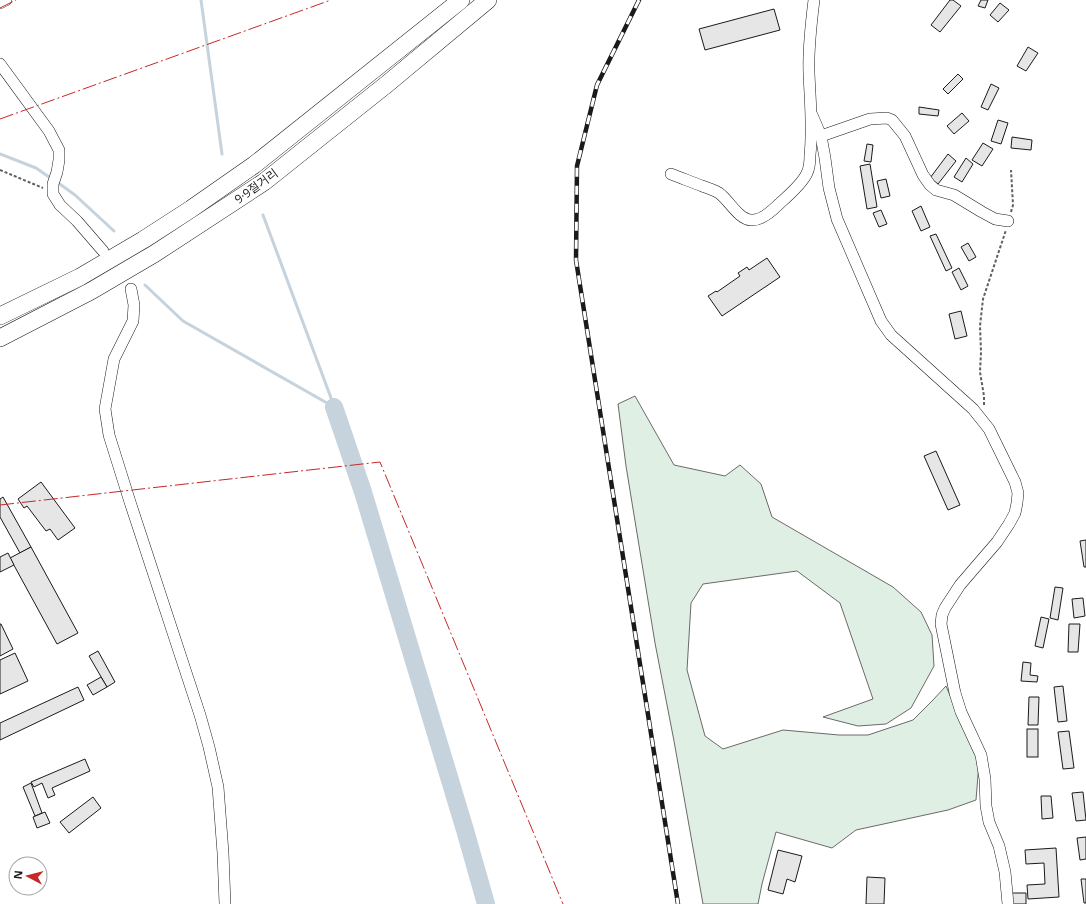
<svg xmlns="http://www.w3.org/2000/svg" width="1086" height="904" font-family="'Open Sans','Noto Sans KR',sans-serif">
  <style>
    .green { fill: #e0efe3; stroke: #6a6a6a }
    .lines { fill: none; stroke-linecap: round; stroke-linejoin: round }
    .stream { stroke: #c6d2dc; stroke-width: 3 }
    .river { stroke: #c6d2dc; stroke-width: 18 }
    .building { fill: #e6e6e6; stroke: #1a1a1a }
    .minor-casing { stroke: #1a1a1a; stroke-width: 12 }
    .highway-casing { stroke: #1a1a1a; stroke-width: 18 }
    .path { stroke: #5f5f5f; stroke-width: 2; stroke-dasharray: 3 2; stroke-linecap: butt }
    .minor { stroke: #fff; stroke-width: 11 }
    .highway { stroke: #fff; stroke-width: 17 }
    .rail-casing { stroke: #1a1a1a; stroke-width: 4.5 }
    .rail { stroke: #fff; stroke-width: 3; stroke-dasharray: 9; stroke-linecap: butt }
    .power { stroke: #c62828; stroke-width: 1; stroke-dasharray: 14 3 2 3; stroke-linecap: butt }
    .labels { text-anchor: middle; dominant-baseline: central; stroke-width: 3; stroke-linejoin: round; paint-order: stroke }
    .street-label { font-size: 12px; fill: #1a1a1a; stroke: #fff }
  </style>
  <rect width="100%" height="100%" fill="#fff"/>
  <polygon class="green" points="635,396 674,465 725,476 740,465 761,484 772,517 893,587 921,612 932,635 934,666 911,708 886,724 858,726 823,717 873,699 840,603 797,571 703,584 691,603 687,670 705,736 723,749 783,730 839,735 868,735 913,720 932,701 946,686 979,763 976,800 948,810 856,830 832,848 776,832 762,884 758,904 703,904 674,741 655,643 626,466 618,404"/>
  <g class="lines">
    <g class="stream">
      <polyline points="201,0 222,154"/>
      <polyline points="0,154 36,168 52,179"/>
      <polyline points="57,182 75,195 114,231"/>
      <polyline points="263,215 334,406"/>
      <polyline points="145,285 183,321 334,407"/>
    </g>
    <polyline class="river" points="334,407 363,492 465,830 486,904"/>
  </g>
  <g class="building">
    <polygon points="950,0 953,0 961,6 940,32 931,25"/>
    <polygon points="981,0 988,0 985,8 978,6"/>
    <polygon points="1000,3 1009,10 998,22 990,15"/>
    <polygon points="774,9 780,30 705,50 699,29"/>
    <polygon points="1028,47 1038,53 1026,71 1017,66"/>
    <polygon points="958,74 963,79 948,94 943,89"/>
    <polygon points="991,84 999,88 988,110 981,107"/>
    <polygon points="919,107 939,110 938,116 919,114"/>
    <polygon points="962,113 969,121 954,134 947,126"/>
    <polygon points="998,120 1008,123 1001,144 991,141"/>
    <polygon points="1012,137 1032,140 1031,150 1011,148"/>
    <polygon points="983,143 993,149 982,166 972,160"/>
    <polygon points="867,144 873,145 871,162 864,161"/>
    <polygon points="948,154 956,161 938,184 930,178"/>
    <polygon points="966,158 973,164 962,182 954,177"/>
    <polygon points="870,164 877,207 867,209 860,166"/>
    <polygon points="886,179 890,196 881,198 877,181"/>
    <polygon points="921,206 930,227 921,231 912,211"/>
    <polygon points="881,210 887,224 879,227 873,213"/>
    <polygon points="936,234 952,268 946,271 930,236"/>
    <polygon points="968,243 976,257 969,261 961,247"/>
    <polygon points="767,258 780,277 722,316 708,296 716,291 717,292 740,276 738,273 747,267 749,270"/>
    <polygon points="959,268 968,286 961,290 952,272"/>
    <polygon points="961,311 967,336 955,339 949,314"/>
    <polygon points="936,451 960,505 948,510 924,456"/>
    <polygon points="41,482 75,528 58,540 50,529 46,531 27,506 24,508 18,499"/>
    <polygon points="3,497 31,547 20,553 0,517 0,499"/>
    <polygon points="1086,540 1086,567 1084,567 1080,541"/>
    <polygon points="31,547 78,633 57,644 10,558"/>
    <polygon points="8,553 14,565 0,572 0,557"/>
    <polygon points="1055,587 1063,588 1058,620 1050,618"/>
    <polygon points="1083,598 1085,616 1074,618 1072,599"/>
    <polygon points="1041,617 1049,619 1043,648 1035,646"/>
    <polygon points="0,624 1,624 13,649 0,656"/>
    <polygon points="1069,624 1080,624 1078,652 1068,652"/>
    <polygon points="98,651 115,682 107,687 89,656"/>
    <polygon points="15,653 28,681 0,694 0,660"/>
    <polygon points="1023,662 1031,663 1030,675 1038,676 1037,682 1021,681"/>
    <polygon points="101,677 107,687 93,695 87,685"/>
    <polygon points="1063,686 1067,721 1058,722 1054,687"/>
    <polygon points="78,687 84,700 0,740 0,723"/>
    <polygon points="1029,697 1039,697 1038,725 1028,725"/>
    <rect x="1027" y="729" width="11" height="28"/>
    <polygon points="1069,731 1074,768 1063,769 1058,732"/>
    <polygon points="85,759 90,771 52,788 55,795 48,798 42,783 34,787 31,782"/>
    <polygon points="31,783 42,813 35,816 23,787"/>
    <polygon points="1083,792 1086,820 1076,821 1072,793"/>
    <polygon points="1041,796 1051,796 1053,818 1042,819"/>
    <polygon points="93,797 101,808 69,833 60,822"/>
    <polygon points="45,812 50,823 37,828 33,817"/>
    <polygon points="1086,837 1086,859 1080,860 1077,838"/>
    <polygon points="1056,848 1059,897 1028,899 1027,885 1045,884 1044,863 1026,864 1025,850"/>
    <polygon points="778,850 802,856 795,882 787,879 783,894 768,890"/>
    <polygon points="867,877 885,878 884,904 866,904"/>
    <polygon points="1081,879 1086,879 1086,903 1084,903"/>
    <polygon points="1011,893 1026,893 1026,904 1012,904"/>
  </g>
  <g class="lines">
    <defs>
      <g id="minor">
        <polyline points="0,3 6,0"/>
        <polyline points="0,64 49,131 59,150 59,160 57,172 53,184 53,194 60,205 77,221 103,251"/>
        <polyline points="812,115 821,136 825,158 829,188 837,219 881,321 891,335 973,409 989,429 1015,482 1018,493 1017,503 1015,513 1009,524 997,542 960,585 945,608 942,615 941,624 955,693 961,712 981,755 985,779 986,806 989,822 999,846 1005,872 1008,904"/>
        <polyline points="821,136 870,119 887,118 892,120 905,136 923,175 930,185 936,190 954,195 982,212 995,219 1008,221"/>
        <path d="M671,174c10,4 21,8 31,12 6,2 12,4 17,7 10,7 19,26 32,27 10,1 21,-9 28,-16 9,-8 24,-21 28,-31 3,-6 3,-13 3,-18 3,-28 0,-55 -1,-82 -1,-25 2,-49 5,-73"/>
        <polyline points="131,289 134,305 133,321 114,359 105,409 109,435 130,502 200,715 209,747 218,787 223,853 225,904"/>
      </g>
      <g id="highway">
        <polyline points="0,316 80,277 143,240 191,209 254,165 461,0"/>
        <polyline points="0,338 91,291 154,254 264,182 387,84 488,0"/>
      </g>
    </defs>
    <use href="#minor" class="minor-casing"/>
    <use href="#highway" class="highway-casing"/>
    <g class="path">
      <polyline points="0,170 43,188"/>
      <polyline points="1011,212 1013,205 1011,170"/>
      <polyline points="984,405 984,396 980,372 981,352 980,326 983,299 1006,230"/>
    </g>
    <use href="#minor" class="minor"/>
    <use href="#highway" class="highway"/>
    <defs>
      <polyline id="rail" points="639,0 597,85 577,166 576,260 678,904"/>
    </defs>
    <use href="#rail" class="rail-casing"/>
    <use href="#rail" class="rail"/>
    <g class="power">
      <polyline points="0,8 16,0"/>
      <polyline points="0,119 331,0"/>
      <polyline points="0,505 380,462 563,904"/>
    </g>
  </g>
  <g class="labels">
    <g class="street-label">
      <text transform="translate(256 186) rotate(-36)">9·9절거리</text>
    </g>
  </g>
  <g transform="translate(28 876) rotate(277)"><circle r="19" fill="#ffffff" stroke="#a3a3a3"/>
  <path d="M0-3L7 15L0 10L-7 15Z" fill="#c62828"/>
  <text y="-6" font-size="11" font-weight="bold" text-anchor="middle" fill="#1a1a1a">N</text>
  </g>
</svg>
